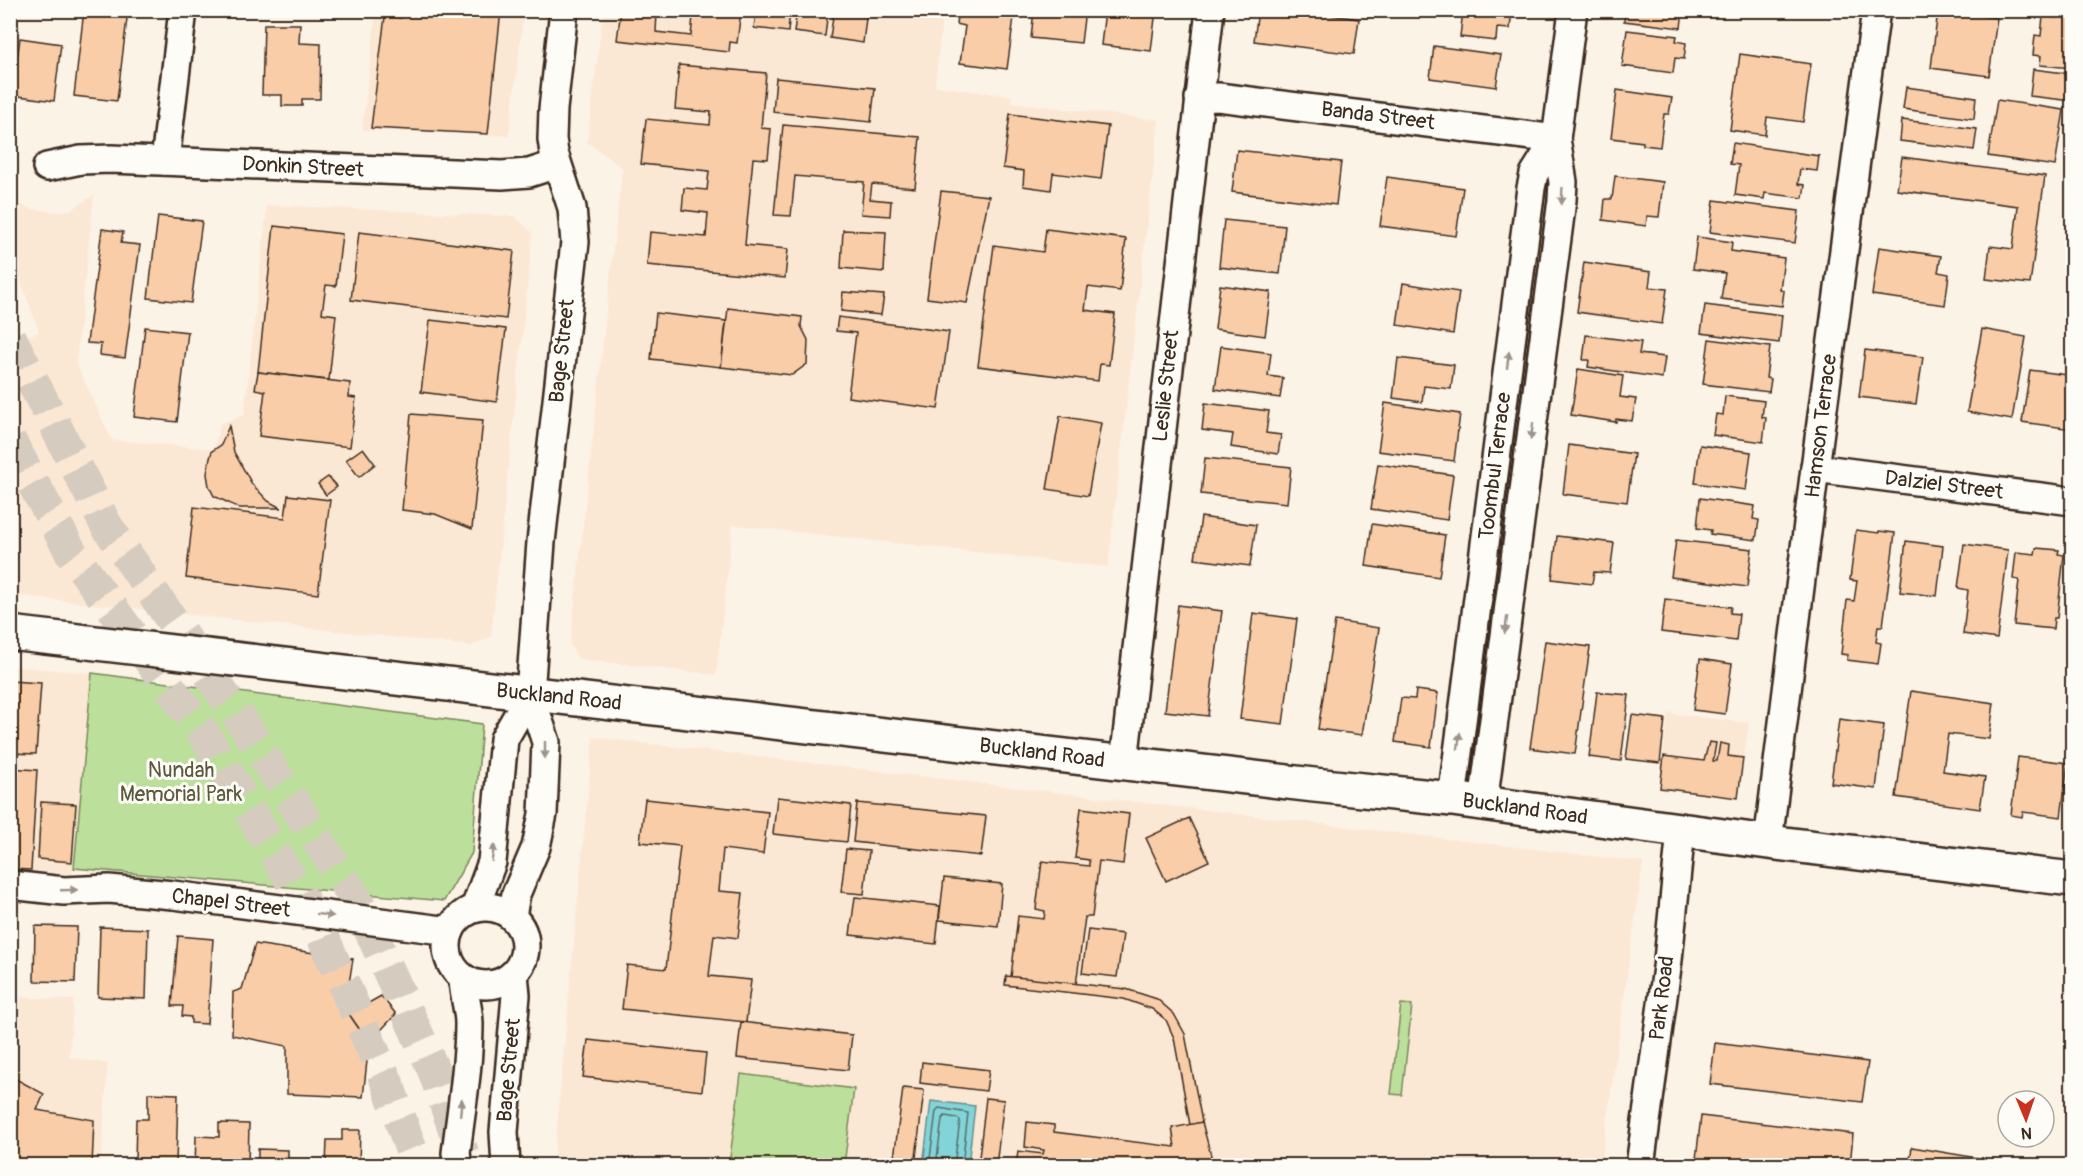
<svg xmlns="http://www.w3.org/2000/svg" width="2083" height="1176" font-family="Pangolin,sans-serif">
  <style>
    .built { fill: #fbe8d4 }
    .green { fill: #bce09b; stroke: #7c855c; stroke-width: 1.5 }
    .water { fill: #82d4d9; stroke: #66908e; stroke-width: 1.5 }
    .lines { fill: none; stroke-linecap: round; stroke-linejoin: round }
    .shore { stroke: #576e69; stroke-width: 1.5 }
    .building { fill: #f9cda8; stroke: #3b2a1e; stroke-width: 1.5 }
    .highway-tunnel { stroke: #d5cbbf; stroke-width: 33; stroke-dasharray: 33 16; stroke-linecap: butt }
    .street-casing { stroke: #3b2a1e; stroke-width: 32 }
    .secondary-casing { stroke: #3b2a1e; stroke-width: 38 }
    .street { stroke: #fdfcf7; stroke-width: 27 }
    .secondary { stroke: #fdfcf7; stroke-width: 33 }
    .oneway { fill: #9c938a }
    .labels { text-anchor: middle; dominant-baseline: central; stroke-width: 6; stroke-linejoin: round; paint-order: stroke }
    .street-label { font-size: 21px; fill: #3b2a1e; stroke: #fdfcf7 }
    .park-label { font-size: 21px; fill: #5b583d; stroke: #fdfcf7 }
  </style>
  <rect width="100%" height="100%" fill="#fcf3e7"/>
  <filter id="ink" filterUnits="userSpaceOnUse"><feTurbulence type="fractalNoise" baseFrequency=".0167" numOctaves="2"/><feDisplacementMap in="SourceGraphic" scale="12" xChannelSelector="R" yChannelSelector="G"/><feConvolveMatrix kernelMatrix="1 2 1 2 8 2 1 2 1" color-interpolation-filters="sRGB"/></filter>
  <g filter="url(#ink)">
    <g class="built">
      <polygon points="376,11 524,11 509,136 362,130"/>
      <polygon points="603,11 943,11 935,86 1012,96 1011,102 1159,120 1108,567 733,525 716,675 578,659 570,645 622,168 587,142"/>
      <polygon points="94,195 76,363 112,440 214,449 220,424 244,415 267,205 514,216 533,233 491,637 471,646 11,595 11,344 39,331 11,256 11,201 31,209 59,212 72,209"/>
      <polygon points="10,666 92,673 72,879 11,875"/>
      <polygon points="1668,713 1749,723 1739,798 1659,787"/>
      <polygon points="593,737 1643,862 1601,1165 553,1166"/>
      <polygon points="10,964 18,997 74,1000 69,1057 108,1064 101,1165 11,1164"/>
    </g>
    <g class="green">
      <polygon points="92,673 482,724 472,853 444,901 74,868"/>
      <polygon points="1401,1004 1412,1005 1402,1095 1391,1094"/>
      <polygon points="741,1074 854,1089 844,1165 729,1165"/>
    </g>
    <polygon class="water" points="931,1101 975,1106 968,1165 923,1165"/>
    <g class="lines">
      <g class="shore">
        <polyline points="929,1166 936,1111 939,1108 968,1113 962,1166"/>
        <polyline points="936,1166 942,1119 945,1116 957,1118 960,1120 954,1166"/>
      </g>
    </g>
    <g class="building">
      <polygon points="84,10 128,10 117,101 74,96"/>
      <polygon points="402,10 501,10 488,134 371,128 385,16 401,18"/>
      <polygon points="621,10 661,10 661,13 657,12 656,32 691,36 693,16 690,16 691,10 741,10 737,43 730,42 729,52 617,40"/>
      <polygon points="756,10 790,10 788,32 754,28"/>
      <polygon points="797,10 828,10 825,36 794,32"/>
      <polygon points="834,10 867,10 863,43 830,38"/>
      <polygon points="958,10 1015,10 1007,69 960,63 965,26 956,24"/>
      <polygon points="1034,10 1085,10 1081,43 1031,38"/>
      <polygon points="1105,10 1156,10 1151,51 1101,45"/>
      <polygon points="1258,10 1294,10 1359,19 1354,54 1254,41"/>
      <polygon points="1463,10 1512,10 1510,29 1497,28 1496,41 1460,37"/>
      <polygon points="1625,10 1683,10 1681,28 1624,21"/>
      <polygon points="1938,10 1997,18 1989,76 1931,68"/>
      <polygon points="2057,10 2072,11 2072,68 2040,65 2041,56 2033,55 2035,35 2041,36 2043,16 2056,18"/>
      <polygon points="264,24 300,24 299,43 321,44 320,99 302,99 302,106 282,106 282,95 262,95"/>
      <polygon points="1627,30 1677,36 1676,41 1686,43 1684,59 1675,58 1673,73 1622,66"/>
      <polygon points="20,38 61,44 54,101 12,95"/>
      <polygon points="1434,46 1501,55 1496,87 1430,78"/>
      <polygon points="1740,54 1811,64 1803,122 1767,117 1765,135 1730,130"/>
      <polygon points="679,65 766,73 761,128 771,129 768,159 753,158 745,245 788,249 785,278 647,265 650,232 706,237 708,213 682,210 684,188 707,190 709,171 641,164 646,119 710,125 711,112 675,109"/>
      <polygon points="2033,69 2072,74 2072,101 2030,96"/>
      <polygon points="776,78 875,88 871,122 773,112"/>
      <polygon points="1906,87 1976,97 1974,119 1903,109"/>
      <polygon points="1617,90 1672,98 1669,114 1664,114 1660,147 1643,145 1643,142 1611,138"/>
      <polygon points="1997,100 2064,110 2055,166 1988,156"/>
      <polygon points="1010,114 1108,126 1101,179 1053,173 1051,190 1023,186 1024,171 1003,168"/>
      <polygon points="1902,120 1977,129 1974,150 1900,141"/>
      <polygon points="783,125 920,137 915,188 872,184 870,199 891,201 890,216 861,214 864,182 795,176 791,216 774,215"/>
      <polygon points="1733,143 1819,156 1817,171 1800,169 1798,184 1805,185 1803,198 1765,193 1764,199 1735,195 1739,165 1730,164"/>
      <polygon points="1237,150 1341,162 1336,205 1232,192"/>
      <polygon points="1902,157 2045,176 2030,284 1986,279 1990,246 2013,249 2018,206 1897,190"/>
      <polygon points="1615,176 1663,182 1659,217 1647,216 1646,226 1603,220 1605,199 1612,199"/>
      <polygon points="1387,177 1463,188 1456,236 1380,226"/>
      <polygon points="941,191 989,196 967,303 927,298"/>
      <polygon points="1714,200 1799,211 1795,243 1710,232"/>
      <polygon points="158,216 202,221 191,303 148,298"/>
      <polygon points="1224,220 1285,226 1280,274 1219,267"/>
      <polygon points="274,226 342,234 336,286 326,285 322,313 336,315 329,380 258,372"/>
      <polygon points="102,229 123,232 121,243 140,245 125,358 100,355 101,344 87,343"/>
      <polygon points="1046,229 1126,239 1120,291 1088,287 1085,310 1115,314 1109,365 1100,364 1098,381 978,366 994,245 1043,252"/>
      <polygon points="843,230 886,232 884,272 841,268"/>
      <polygon points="359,232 514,251 506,319 351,300"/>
      <polygon points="1697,237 1732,242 1731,251 1784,258 1780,290 1784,291 1782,306 1721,299 1725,273 1693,269"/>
      <polygon points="1879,247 1941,256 1938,272 1949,274 1945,305 1872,295"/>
      <polygon points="1584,262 1651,272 1649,287 1667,289 1662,324 1577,312"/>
      <polygon points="1403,283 1459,292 1453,334 1397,325"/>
      <polygon points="1220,285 1271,292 1265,336 1215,329"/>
      <polygon points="843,292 884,295 881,315 841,311"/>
      <polygon points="1705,305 1782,315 1779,343 1701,333"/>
      <polygon points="728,308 802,317 801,326 808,340 807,364 792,375 721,367"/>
      <polygon points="656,313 726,321 721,367 651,359"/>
      <polygon points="838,317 949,332 938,409 848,397 856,333 836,331"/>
      <polygon points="430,320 506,329 497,402 421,392"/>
      <polygon points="145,327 188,332 177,422 134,417"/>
      <polygon points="1982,329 2026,337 2012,420 1967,412"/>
      <polygon points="1586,335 1641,342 1639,354 1665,357 1662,378 1588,367 1589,360 1583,360"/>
      <polygon points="1709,339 1770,347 1766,378 1771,379 1769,392 1703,384"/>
      <polygon points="1221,346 1271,353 1268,376 1283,378 1280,398 1215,389"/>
      <polygon points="1865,350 1923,357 1916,404 1859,397"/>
      <polygon points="1398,358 1454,365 1451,389 1424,386 1422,402 1393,398"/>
      <polygon points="1578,369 1623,376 1620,397 1636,399 1632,421 1616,419 1616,422 1571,415"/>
      <polygon points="2030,370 2067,375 2065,385 2072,386 2072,429 2022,422"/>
      <polygon points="258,372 350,383 349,397 356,398 350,447 259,436 265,391 255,389"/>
      <polygon points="1725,396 1764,401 1762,417 1766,418 1763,442 1713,435 1716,414 1723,415"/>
      <polygon points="1205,403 1269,411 1266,433 1281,435 1278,454 1231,447 1233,434 1202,430"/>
      <polygon points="1385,403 1460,414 1454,461 1378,451"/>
      <polygon points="411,414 483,420 472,529 435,514 402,510"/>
      <polygon points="1060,416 1101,423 1088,496 1047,489"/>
      <polygon points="229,426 234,452 252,484 268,501 281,508 239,508 214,496 209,486 207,474 209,462 212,451 221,445"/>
      <polygon points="1569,445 1634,454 1627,502 1563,494"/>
      <polygon points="1700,445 1751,452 1746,490 1695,483"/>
      <polygon points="363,448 375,464 359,477 346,460"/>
      <polygon points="1205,458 1291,467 1287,503 1201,494"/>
      <polygon points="1378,464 1453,475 1447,520 1371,509"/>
      <polygon points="328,477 337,487 326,495 318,484"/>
      <polygon points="288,495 330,500 318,594 186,578 194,507 285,518"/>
      <polygon points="1700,498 1755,506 1753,519 1759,520 1756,540 1710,534 1711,530 1697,528"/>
      <polygon points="1201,517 1256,525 1250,566 1195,559"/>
      <polygon points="1372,524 1445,535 1439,577 1366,566"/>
      <polygon points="1856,530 1879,533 1879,531 1895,533 1883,626 1878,626 1876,642 1881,643 1878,664 1847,660 1848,655 1841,654 1847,600 1854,601 1857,581 1850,580"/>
      <polygon points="1557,536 1614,543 1610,573 1594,572 1592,584 1552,579"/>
      <polygon points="1676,540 1752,549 1747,587 1671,577"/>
      <polygon points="1906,541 1943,546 1937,596 1900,592"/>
      <polygon points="1964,544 2008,550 1997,639 1963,634 1968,590 1958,588"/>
      <polygon points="2036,548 2059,550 2058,554 2064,555 2057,618 2054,618 2053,629 2014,625 2019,580 2013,579 2016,552 2035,554"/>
      <polygon points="2072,567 2072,611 2066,610"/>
      <polygon points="1665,599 1731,607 1730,613 1739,614 1736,641 1661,632"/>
      <polygon points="1178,605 1222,611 1208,716 1165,711"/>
      <polygon points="1253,613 1297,619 1283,724 1240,719"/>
      <polygon points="1335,621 1379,628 1362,735 1318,729"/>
      <polygon points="1545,641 1590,647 1575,754 1530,748"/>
      <polygon points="1700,659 1732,664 1725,714 1693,710"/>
      <polygon points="10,681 41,683 36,754 10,753"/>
      <polygon points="1416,690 1438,693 1431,747 1395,742 1401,698 1415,699"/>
      <polygon points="1911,691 1994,703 1989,739 1948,734 1943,771 1985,777 1980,809 1896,797"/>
      <polygon points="1597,692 1629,695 1621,761 1589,757"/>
      <polygon points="1632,715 1665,719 1660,763 1626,759"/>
      <polygon points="1839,719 1884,725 1876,789 1831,783"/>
      <polygon points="1709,742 1716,743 1713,761 1717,761 1720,743 1729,745 1728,756 1743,758 1738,798 1660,788 1664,756 1704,761"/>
      <polygon points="2018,757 2068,763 2061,817 2023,812 2022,817 2011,815"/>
      <polygon points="10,768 37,770 31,870 10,869"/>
      <polygon points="777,797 851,805 847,842 773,834"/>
      <polygon points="645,799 768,812 763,854 723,849 719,891 743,893 738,938 714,935 709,976 751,980 746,1022 622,1009 627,965 666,969 680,846 640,842"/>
      <polygon points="41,802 76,804 72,862 38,859"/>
      <polygon points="857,803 986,816 981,856 853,842"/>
      <polygon points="1081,808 1129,814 1123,864 1099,861 1092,917 1085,917 1076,985 1011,977 1018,916 1044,919 1045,911 1036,909 1042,861 1089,866 1089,860 1075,858"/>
      <polygon points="1189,818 1209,861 1166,881 1146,838"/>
      <polygon points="846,849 869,851 864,894 841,892"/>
      <polygon points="944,878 1002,884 998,926 939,920"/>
      <polygon points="855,897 940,906 936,944 850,935"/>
      <polygon points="35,926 77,927 75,982 34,981"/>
      <polygon points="100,927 148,929 146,999 98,997"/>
      <polygon points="1088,930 1123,934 1117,977 1082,973"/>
      <polygon points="178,936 213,939 207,1024 191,1023 191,1017 182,1016 183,1006 172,1006"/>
      <polygon points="255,944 353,959 345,1008 369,1043 363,1097 287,1094 287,1046 232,1035 233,992 242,989"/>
      <polygon points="1006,976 1126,989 1157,999 1174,1014 1185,1034 1202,1122 1190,1125 1174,1038 1166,1020 1152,1009 1124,999 1005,985"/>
      <polygon points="381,996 396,1014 369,1043 349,1014"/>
      <polygon points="741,1022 852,1035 848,1070 737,1058"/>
      <polygon points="588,1040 706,1053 702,1091 583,1077"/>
      <polygon points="1715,1043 1868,1062 1862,1102 1710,1084"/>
      <polygon points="10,1052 12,1077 44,1094 37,1110 94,1120 92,1166 10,1162"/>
      <polygon points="922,1062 989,1070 986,1091 920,1083"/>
      <polygon points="903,1088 924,1090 915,1166 893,1166"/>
      <polygon points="148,1093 178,1094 176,1165 135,1163 136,1119 148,1119"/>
      <polygon points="986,1098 1004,1100 996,1166 978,1166"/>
      <polygon points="1701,1116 1853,1134 1850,1166 1757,1166 1696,1159"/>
      <polygon points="1027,1122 1054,1125 1054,1132 1175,1147 1172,1128 1202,1122 1213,1163 1217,1161 1219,1166 1016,1166 1018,1151 1043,1154 1044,1150 1025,1147"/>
      <polygon points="219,1123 249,1124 248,1166 195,1166 196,1136 219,1137"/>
      <polygon points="342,1130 360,1130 359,1166 326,1166 327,1140 342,1140"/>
      <polygon points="1912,1147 2025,1166 1909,1166"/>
      <polygon points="258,1149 288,1150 288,1166 258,1166"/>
    </g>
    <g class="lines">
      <g class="highway-tunnel">
        <polyline points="10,337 106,525 237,714 358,903 434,1071 463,1154"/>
        <polyline points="10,441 72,554 204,734 318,926 387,1082 417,1166"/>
      </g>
      <defs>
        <g id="street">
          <polyline points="1199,98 1218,97 1556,139"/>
          <polyline points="165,161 183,10"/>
          <polyline points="47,167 81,160 111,159 502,175 529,173 557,164"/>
          <polyline points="1815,468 2072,501"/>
          <polyline points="1124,762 1210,10"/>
          <polyline points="1452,799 1531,188 1534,174 1556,139"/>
          <polyline points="1483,804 1562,200 1563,182 1556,139 1573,10"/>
          <polyline points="1768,842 1815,468 1876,10"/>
          <polyline points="10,885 64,891 109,889 173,895 450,931"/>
          <circle cx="486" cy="946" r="39"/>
          <polyline points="475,908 492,862 504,739 530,694"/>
          <polyline points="512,916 516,894 536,847 543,814 546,742 530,694 541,542 575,242 572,208 554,153 552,139 553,109 564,10"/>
          <path d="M458,1166l-2,-13c5,-42 13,-86 13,-129 0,-16 -6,-30 -6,-46"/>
          <polyline points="506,1166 504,1132 516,995 514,974"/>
          <polyline points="1640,1166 1668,960 1681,830"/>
        </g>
        <polyline id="secondary" points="10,633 1314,785 1452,799 1768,842 2072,879"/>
      </defs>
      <use href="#street" class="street-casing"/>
      <use href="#secondary" class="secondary-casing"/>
      <use href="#street" class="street"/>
      <use href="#secondary" class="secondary"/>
    </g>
    <defs><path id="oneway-solid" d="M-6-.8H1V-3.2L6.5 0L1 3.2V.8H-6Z" transform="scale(1.5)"/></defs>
    <g class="oneway">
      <use href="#oneway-solid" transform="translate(1562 196) rotate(93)"/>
      <use href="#oneway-solid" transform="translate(1508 360) rotate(-83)"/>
      <use href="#oneway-solid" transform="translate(1532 431) rotate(98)"/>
      <use href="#oneway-solid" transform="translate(1506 625) rotate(98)"/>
      <use href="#oneway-solid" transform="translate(1459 741) rotate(-83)"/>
      <use href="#oneway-solid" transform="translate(545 750) rotate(90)"/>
      <use href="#oneway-solid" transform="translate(493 853) rotate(-81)"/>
      <use href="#oneway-solid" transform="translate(69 890) rotate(-2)"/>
      <use href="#oneway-solid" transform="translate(325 915) rotate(7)"/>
      <use href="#oneway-solid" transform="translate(461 1107) rotate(-84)"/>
    </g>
  </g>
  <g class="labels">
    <g class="street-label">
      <text transform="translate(1378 116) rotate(7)">Banda Street</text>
      <text transform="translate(303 167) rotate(3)">Donkin Street</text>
      <text transform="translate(562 351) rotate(-84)">Bage Street</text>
      <text transform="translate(1166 386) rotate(-84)">Leslie Street</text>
      <text transform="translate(1821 426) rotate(-83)">Hamson Terrace</text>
      <text transform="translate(1495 466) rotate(-83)">Toombul Terrace</text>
      <text transform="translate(1944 485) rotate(7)">Dalziel Street</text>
      <text transform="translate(559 697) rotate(6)">Buckland Road</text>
      <text transform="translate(1042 753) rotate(7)">Buckland Road</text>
      <text transform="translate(1525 809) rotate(8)">Buckland Road</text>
      <text transform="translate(231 903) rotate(7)">Chapel Street</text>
      <text transform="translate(1662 998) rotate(-83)">Park Road</text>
      <text transform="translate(509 1070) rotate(-85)">Bage Street</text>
    </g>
    <g class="park-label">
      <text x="181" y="770">Nundah<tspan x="181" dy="24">Memorial Park</tspan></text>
    </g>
  </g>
  <rect width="2083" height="1176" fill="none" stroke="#fdfcf7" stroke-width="36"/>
  <rect x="18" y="18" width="2047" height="1140" fill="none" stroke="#3b2a1e" stroke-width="2" filter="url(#ink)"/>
  <g transform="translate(2026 1119) rotate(178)"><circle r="28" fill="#fdfcf7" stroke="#afa8a0" stroke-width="1.5"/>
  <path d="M0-4.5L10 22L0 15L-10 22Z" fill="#c8321e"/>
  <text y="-9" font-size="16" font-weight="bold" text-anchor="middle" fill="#3b2a1e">N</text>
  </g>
</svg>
